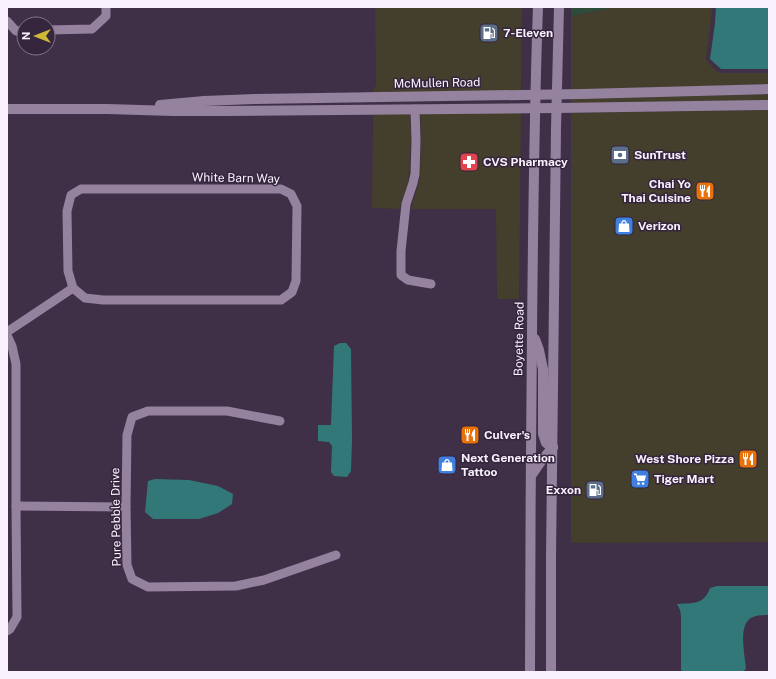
<svg xmlns="http://www.w3.org/2000/svg" width="776" height="679" font-family="'Public Sans',sans-serif">
  <style>
    .commercial { fill: #443e2c }
    .green { fill: #2f4b3a }
    .water { fill: #337879 }
    .lines { fill: none; stroke-linecap: round; stroke-linejoin: round }
    .street { stroke: #95829f; stroke-width: 9 }
    .secondary { stroke: #95829f; stroke-width: 10 }
    .labels { text-anchor: middle; dominant-baseline: central; stroke-width: 3; stroke-linejoin: round; paint-order: stroke }
    .poi-label { font-size: 12px; font-weight: bold; fill: #f9f1fe; stroke: #35253d; text-anchor: start }
    .street-label { font-size: 12px; fill: #f9f1fe; stroke: #35253d }
  </style>
  <rect width="100%" height="100%" fill="#3f2f47"/>
  <g class="commercial">
    <polygon points="375,7 522,7 521,91 373,93 373,89 376,85"/>
    <polygon points="617,7 712,7 711,22 706,59 707,61 718,72 721,73 769,73 769,84 571,90 571,16"/>
    <polygon points="769,94 769,101 571,103 571,99"/>
    <polygon points="769,110 769,542 571,543 571,113"/>
    <polygon points="420,113 521,113 519,299 497,299 496,209 411,209 418,185 420,174 421,142"/>
    <polygon points="373,114 410,114 411,142 409,173 408,182 401,203 400,209 372,208"/>
  </g>
  <polygon class="green" points="571,7 617,7 571,16"/>
  <g class="water">
    <polygon points="716,7 769,7 769,69 721,69 710,59 715,23"/>
    <polygon points="340,343 346,343 351,349 352,440 351,471 347,477 334,476 331,472 332,446 329,442 318,441 318,425 331,425 334,346"/>
    <polygon points="155,479 189,480 218,486 233,494 232,504 218,513 199,519 153,519 145,512 148,481"/>
    <path d="M717,586h52v29c-5,0 -11,0 -16,2 -16,6 -8,38 -7,52l-4,3h-58l-3,-2v-54l-1,-6 -3,-6c16,-1 27,1 33,-16z"/>
  </g>
  <g class="lines">
    <g class="street">
      <polyline points="7,21 16,31 24,31"/>
      <polyline points="48,30 92,29 106,16 106,7"/>
      <polyline points="415,109 416,141 415,174 413,183 406,204 401,251 401,275 408,280 431,284"/>
      <polygon points="81,189 281,189 291,194 297,206 296,281 292,292 281,300 103,300 85,298 73,288 68,271 67,211 71,195"/>
      <polyline points="7,332 73,288"/>
      <polyline points="7,335 12,346 16,364 16,506 17,617 10,629 7,631"/>
      <polyline points="280,421 227,411 148,411 132,417 127,435 126,507 127,565 132,579 148,587 236,586 264,580 336,555"/>
      <polyline points="16,506 126,507"/>
    </g>
    <g class="secondary">
      <polyline points="160,105 204,101 255,99 582,94 769,89"/>
      <polyline points="7,109 107,109 173,111 224,111 556,108 769,105"/>
      <polyline points="535,339 539,350 543,369 543,434 546,443 553,447"/>
      <polyline points="531,476 542,460 553,447"/>
      <path d="M530,672c0,-113 1,-225 2,-338 1,-109 2,-218 6,-327"/>
      <polyline points="551,672 551,557 556,128 559,7"/>
    </g>
  </g>
  <defs>
    <symbol id="fuel-square" viewBox="-11 -11 22 22"><rect x="-9" y="-9" width="18" height="18" rx="4" fill="#5c6f8a" stroke="#35253d"/><path d="M-5.5-6h7V0h2V4h1.3V-2.5L3-4.5l.8-.8L6-3V5H2.5V1h-1V6h-7ZM-4.2-4.7v3.2H.2V-4.7Z" fill="#fff"/></symbol>
    <symbol id="bank-square" viewBox="-11 -11 22 22"><rect x="-9" y="-9" width="18" height="18" rx="4" fill="#5c6f8a" stroke="#35253d"/><path d="M-6-4H6V4H-6ZM0-2.3a2.3 2.3 0 1 0 0 4.6a2.3 2.3 0 1 0 0-4.6Z" fill="#fff"/></symbol>
    <symbol id="pharmacy-square" viewBox="-11 -11 22 22"><rect x="-9" y="-9" width="18" height="18" rx="4" fill="#e0444e" stroke="#35253d"/><path d="M-2-6h4v4h4v4h-4v4h-4v-4h-4v-4h4Z" fill="#fff"/></symbol>
    <symbol id="restaurant-square" viewBox="-11 -11 22 22"><rect x="-9" y="-9" width="18" height="18" rx="4" fill="#e8710a" stroke="#35253d"/><path d="M-5-6h1v4h1v-4h1v4h1v-4h1v5L-1.5 .5V6h-2V.5L-5-1ZM5-6V6H3V1.5H1.5Q1.5-4 5-6Z" fill="#fff"/></symbol>
    <symbol id="shop-square" viewBox="-11 -11 22 22"><rect x="-9" y="-9" width="18" height="18" rx="4" fill="#3f7fe0" stroke="#35253d"/><path d="M-5-2.5h2.3a2.7 3.5 0 0 1 5.4 0H5L5.5 6h-11ZM-1.5-2.5h3a1.5 2.3 0 0 0-3 0Z" fill="#fff"/></symbol>
    <symbol id="supermarket-square" viewBox="-11 -11 22 22"><rect x="-9" y="-9" width="18" height="18" rx="4" fill="#3f7fe0" stroke="#35253d"/><path d="M-6-5.5h2.5l.6 2H6L4.5 2H-2.5L-4.4-4H-6ZM-1.5 3.2a1.3 1.3 0 1 0 .1 0ZM3 3.2a1.3 1.3 0 1 0 .1 0Z" fill="#fff"/></symbol>
  </defs>
  <g fill-rule="evenodd">
    <use href="#fuel-square" x="478" y="22" width="22" height="22"/>
    <use href="#bank-square" x="609" y="144" width="22" height="22"/>
    <use href="#pharmacy-square" x="458" y="151" width="22" height="22"/>
    <use href="#restaurant-square" x="694" y="180" width="22" height="22"/>
    <use href="#shop-square" x="613" y="215" width="22" height="22"/>
    <use href="#restaurant-square" x="459" y="424" width="22" height="22"/>
    <use href="#restaurant-square" x="737" y="448" width="22" height="22"/>
    <use href="#shop-square" x="436" y="454" width="22" height="22"/>
    <use href="#supermarket-square" x="629" y="468" width="22" height="22"/>
    <use href="#fuel-square" x="584" y="479" width="22" height="22"/>
  </g>
  <g class="labels">
    <g class="poi-label">
      <text x="503" y="33">7-Eleven</text>
      <text x="634" y="155">SunTrust</text>
      <text x="483" y="162">CVS Pharmacy</text>
      <text x="691" y="184" text-anchor="end">Chai Yo<tspan x="691" dy="14">Thai Cuisine</tspan></text>
      <text x="638" y="226">Verizon</text>
      <text x="484" y="435">Culver's</text>
      <text x="461" y="458">Next Generation<tspan x="461" dy="14">Tattoo</tspan></text>
      <text x="734" y="459" text-anchor="end">West Shore Pizza</text>
      <text x="654" y="479">Tiger Mart</text>
      <text x="581" y="490" text-anchor="end">Exxon</text>
    </g>
    <g class="street-label">
      <text transform="translate(437 83) rotate(-1)">McMullen Road</text>
      <text transform="translate(236 178) rotate(1)">White Barn Way</text>
      <text transform="translate(519 339) rotate(-89)">Boyette Road</text>
      <text transform="translate(116 517) rotate(-91)">Pure Pebble Drive</text>
    </g>
  </g>
  <rect width="776" height="679" fill="none" stroke="#f9f1fe" stroke-width="16"/>
  <g transform="translate(36 36) rotate(270)"><circle r="19" fill="#35253d" stroke="#83778a"/>
  <path d="M0-3L7 15L0 10L-7 15Z" fill="#cfb837"/>
  <text y="-6" font-size="11" font-weight="bold" text-anchor="middle" fill="#f9f1fe">N</text>
  </g>
</svg>
